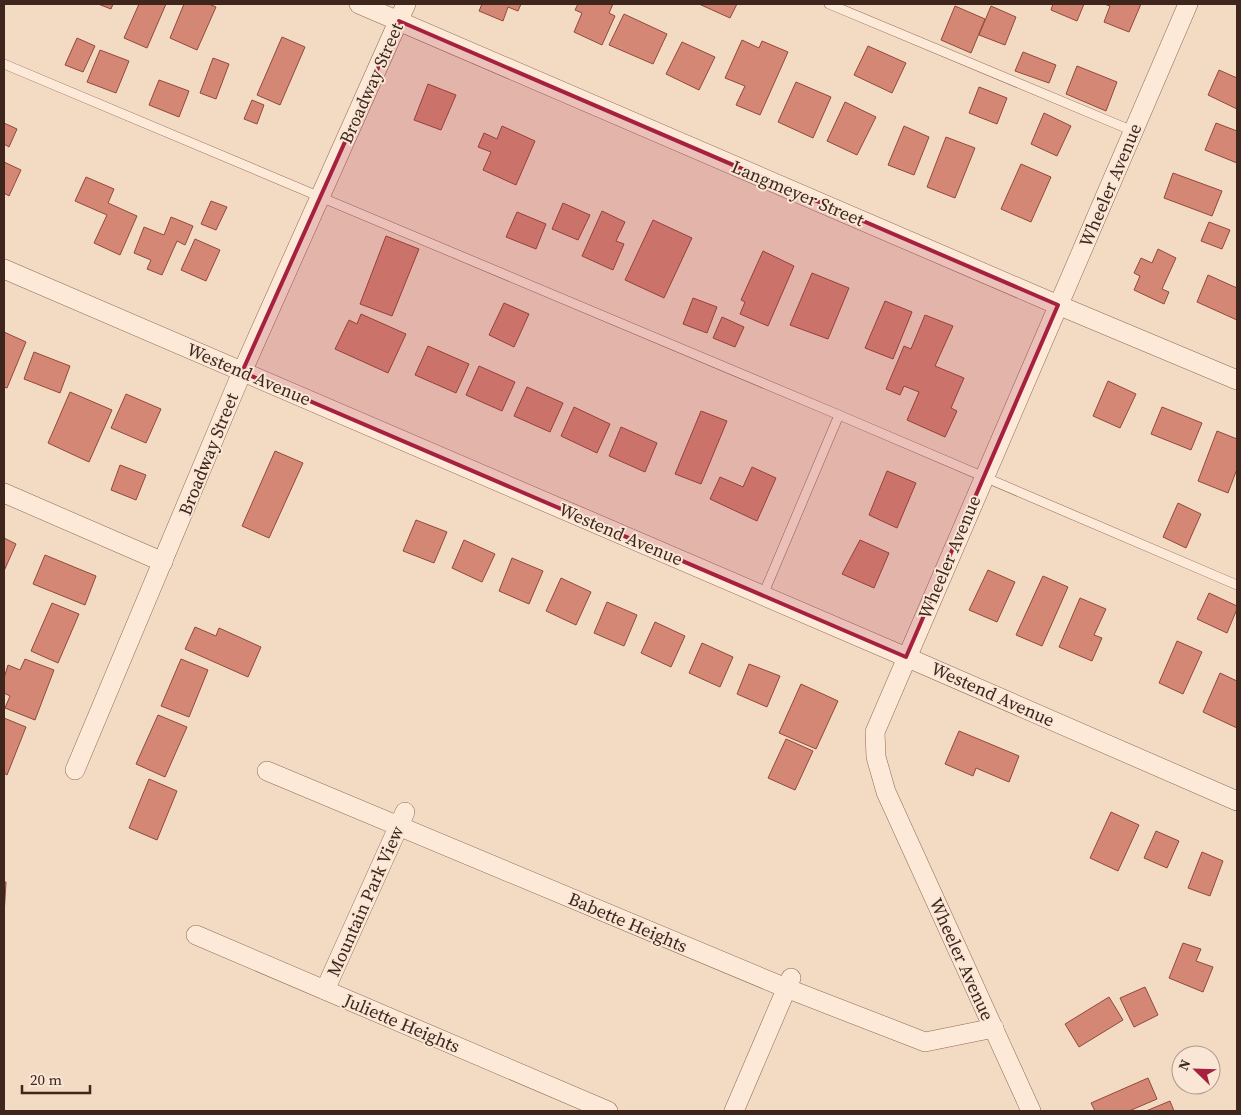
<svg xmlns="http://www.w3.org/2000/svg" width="1241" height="1115" font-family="'Source Serif 4',serif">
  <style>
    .building { fill: #d58775; stroke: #92493a }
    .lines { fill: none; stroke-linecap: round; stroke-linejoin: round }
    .service-casing { stroke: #906957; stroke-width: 10 }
    .minor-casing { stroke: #906957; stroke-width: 20 }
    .service { stroke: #fce9d8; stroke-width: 9 }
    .minor { stroke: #fce9d8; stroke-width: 19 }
    .marked { fill: #a6203f; fill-opacity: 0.2; stroke: #a6203f; stroke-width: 4; stroke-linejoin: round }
    .labels { text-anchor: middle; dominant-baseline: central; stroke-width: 4; stroke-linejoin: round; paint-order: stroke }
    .street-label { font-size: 18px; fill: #3e261d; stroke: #f9e6d4 }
  </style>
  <rect width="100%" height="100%" fill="#f3dac3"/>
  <g class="building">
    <polygon points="98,4 113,4 111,9"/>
    <polygon points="139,4 166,4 147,48 124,38"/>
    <polygon points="184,4 209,4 216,7 197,50 170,38"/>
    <polygon points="482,4 521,4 518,11 508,7 503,21 479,11"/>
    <polygon points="578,4 613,4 609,13 615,16 602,45 574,32 582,13 575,10"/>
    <polygon points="699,4 737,4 730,18"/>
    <polygon points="1053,4 1084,4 1077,21 1051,10"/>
    <polygon points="1104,4 1141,4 1129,32 1104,22 1110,6"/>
    <polygon points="955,6 985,19 971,53 941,40"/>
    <polygon points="991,6 1016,17 1005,45 979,35"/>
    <polygon points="624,14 667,34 653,64 609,45"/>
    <polygon points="282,37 305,47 280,105 257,95"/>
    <polygon points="77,38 95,46 83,72 65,65"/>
    <polygon points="742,40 759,48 762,41 788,52 760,115 736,105 745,86 725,78"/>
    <polygon points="682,42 715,57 699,90 666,74"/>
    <polygon points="868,46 906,63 892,93 854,75"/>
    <polygon points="100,50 129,61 116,93 87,82"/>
    <polygon points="1023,52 1056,65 1049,83 1015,71"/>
    <polygon points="213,58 229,64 216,99 200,93"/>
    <polygon points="1077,66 1117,82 1106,111 1066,94"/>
    <polygon points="1219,70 1237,78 1237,109 1208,95"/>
    <polygon points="159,80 189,91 179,117 149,105"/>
    <polygon points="796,82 831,97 813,138 778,122"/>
    <polygon points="428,84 456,95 441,130 414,120"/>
    <polygon points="979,87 1007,98 997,124 969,113"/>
    <polygon points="252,100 264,105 257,124 244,119"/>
    <polygon points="845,102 876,117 857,155 827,141"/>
    <polygon points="1044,113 1071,126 1057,156 1031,144"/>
    <polygon points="4,123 17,129 9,147 4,144"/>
    <polygon points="1216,123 1237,131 1237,163 1205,150"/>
    <polygon points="502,126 535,141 516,185 483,170 491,152 478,147 484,133 497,139"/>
    <polygon points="904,126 929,137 914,175 888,165"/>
    <polygon points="946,137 975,148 955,198 927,187"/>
    <polygon points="4,162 21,170 9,196 4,193"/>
    <polygon points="1021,164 1051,177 1031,222 1001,209"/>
    <polygon points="1173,173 1222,191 1212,216 1164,198"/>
    <polygon points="86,177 114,189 108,203 137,216 120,255 94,243 107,215 75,201"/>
    <polygon points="211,201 227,207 216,230 201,224"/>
    <polygon points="563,203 590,215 578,240 552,229"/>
    <polygon points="602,211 625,222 616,241 624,244 613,270 582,256"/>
    <polygon points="517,212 546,224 536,249 506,237"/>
    <polygon points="171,217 193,226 185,245 177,241 162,275 147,269 151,260 134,253 144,227 164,235"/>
    <polygon points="653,220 692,238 664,298 625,280"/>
    <polygon points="1209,222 1230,230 1222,249 1201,241"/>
    <polygon points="386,236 419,249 392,316 360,304"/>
    <polygon points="195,239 220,250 206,281 181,270"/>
    <polygon points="1158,249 1176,258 1162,289 1169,292 1164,304 1134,290 1140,276 1134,273 1141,258 1152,263"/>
    <polygon points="763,251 794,266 768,326 740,314 745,302 741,300"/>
    <polygon points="812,273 849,288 828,339 790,325"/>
    <polygon points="1208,275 1237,288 1237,320 1197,302"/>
    <polygon points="693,298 717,307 707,333 683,324"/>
    <polygon points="885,301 912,312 893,359 865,348"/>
    <polygon points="504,303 529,314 514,347 489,335"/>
    <polygon points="361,314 406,334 388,373 335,349 349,320 357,324"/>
    <polygon points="925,315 953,326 935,366 964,378 951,408 957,411 945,437 907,420 919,392 904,386 900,395 886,389 904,346 911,349"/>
    <polygon points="722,317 744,327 735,347 713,338"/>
    <polygon points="4,332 26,342 7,388 4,387"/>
    <polygon points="428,346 469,364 456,393 415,375"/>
    <polygon points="34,352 70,366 60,393 24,379"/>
    <polygon points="479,366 515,382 502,411 466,395"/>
    <polygon points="1108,381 1136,394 1120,428 1093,416"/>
    <polygon points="527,387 563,403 550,432 514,416"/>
    <polygon points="70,392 112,410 89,462 48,443"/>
    <polygon points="126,394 161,409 146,443 111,428"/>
    <polygon points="574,407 610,424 597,453 561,436"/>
    <polygon points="1162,407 1202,423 1191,450 1151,434"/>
    <polygon points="701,411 727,421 701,484 675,474"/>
    <polygon points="621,427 657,443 645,472 609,456"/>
    <polygon points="1217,431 1237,439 1237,469 1228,493 1198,481"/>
    <polygon points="275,451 303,463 269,538 242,526"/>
    <polygon points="120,465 146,475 136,500 111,490"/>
    <polygon points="752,467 776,478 757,521 710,499 720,477 743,487"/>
    <polygon points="887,471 916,483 897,528 869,515"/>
    <polygon points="1178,503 1201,514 1186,548 1163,537"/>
    <polygon points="416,520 447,532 434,563 403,551"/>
    <polygon points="4,538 16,544 4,571"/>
    <polygon points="464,540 495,554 482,582 452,568"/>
    <polygon points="860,540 889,553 874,588 842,574"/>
    <polygon points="45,555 96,576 85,605 33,584"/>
    <polygon points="512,558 543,571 529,604 499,591"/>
    <polygon points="988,570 1015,582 997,622 969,610"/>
    <polygon points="1043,576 1068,587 1042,646 1016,635"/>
    <polygon points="561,578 591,592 576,625 546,611"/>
    <polygon points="1209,593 1237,606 1237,609 1227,633 1197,619"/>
    <polygon points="1080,598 1106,609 1094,635 1102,638 1092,661 1059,647"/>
    <polygon points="607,602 637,615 624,646 594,633"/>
    <polygon points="52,603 79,614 58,663 31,651"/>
    <polygon points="655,622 685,636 671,667 641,653"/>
    <polygon points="195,627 216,636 219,628 261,647 248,677 185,649"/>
    <polygon points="1177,641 1202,652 1183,694 1159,683"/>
    <polygon points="702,643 733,657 720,687 689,673"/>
    <polygon points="25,659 54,670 35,720 5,708 10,696 4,693 4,678 8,665 20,670"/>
    <polygon points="181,659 208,670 189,717 161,706"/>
    <polygon points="749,664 780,676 767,707 737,694"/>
    <polygon points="1220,673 1237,681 1237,728 1203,712"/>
    <polygon points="801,684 838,701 816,749 779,733"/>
    <polygon points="158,715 187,727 165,777 136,764"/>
    <polygon points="4,718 26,727 7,775 4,773"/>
    <polygon points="959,731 1019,756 1009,782 976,768 973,776 945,764"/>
    <polygon points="786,739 813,751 795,790 768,778"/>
    <polygon points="149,779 177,791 157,840 129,828"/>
    <polygon points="1111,812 1139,825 1118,871 1090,858"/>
    <polygon points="1156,831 1179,841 1167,868 1144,858"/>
    <polygon points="1202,852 1223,861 1210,896 1188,888"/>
    <polygon points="4,882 6,882 4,915"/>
    <polygon points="1183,943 1201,949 1196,961 1213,967 1203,992 1169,978"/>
    <polygon points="1145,987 1158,1015 1134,1027 1120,998"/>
    <polygon points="1109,997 1123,1020 1079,1047 1065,1024"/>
    <polygon points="1148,1078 1157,1099 1129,1111 1095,1111 1091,1103"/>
    <polygon points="1170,1101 1174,1111 1146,1111"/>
  </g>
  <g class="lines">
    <defs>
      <g id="service">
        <polyline points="829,4 1133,131"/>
        <polyline points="4,64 839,415 1237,585"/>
        <polyline points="763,595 839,415"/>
      </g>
      <g id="minor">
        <polyline points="359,4 1058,305 1237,380"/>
        <polyline points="4,269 906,657 1237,801"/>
        <polyline points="4,493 163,562"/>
        <polyline points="75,770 242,372 406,4"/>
        <polyline points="267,771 786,988 925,1042 994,1028"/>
        <polyline points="196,935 608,1111"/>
        <polyline points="325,990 405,812"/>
        <polyline points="734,1111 791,978"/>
        <polyline points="1031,1111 886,792 876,757 875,732 1188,4"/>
      </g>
    </defs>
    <use href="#service" class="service-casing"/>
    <use href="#minor" class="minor-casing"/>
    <use href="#service" class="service"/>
    <use href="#minor" class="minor"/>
  </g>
  <path class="marked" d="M399,21l659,284 -152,352 -664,-285z"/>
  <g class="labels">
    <g class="street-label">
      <text transform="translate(371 83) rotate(-66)">Broadway Street</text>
      <text transform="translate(1110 185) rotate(-67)">Wheeler Avenue</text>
      <text transform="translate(798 193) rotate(23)">Langmeyer Street</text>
      <text transform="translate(249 374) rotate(23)">Westend Avenue</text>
      <text transform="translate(208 454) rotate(-68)">Broadway Street</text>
      <text transform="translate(621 534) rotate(23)">Westend Avenue</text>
      <text transform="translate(949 557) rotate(-67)">Wheeler Avenue</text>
      <text transform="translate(993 694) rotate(24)">Westend Avenue</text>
      <text transform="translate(365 901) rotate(-66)">Mountain Park View</text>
      <text transform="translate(628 922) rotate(23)">Babette Heights</text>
      <text transform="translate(962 959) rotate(66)">Wheeler Avenue</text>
      <text transform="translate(402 1023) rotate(23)">Juliette Heights</text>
    </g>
  </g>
  <rect width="1241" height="1115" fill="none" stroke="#3e261d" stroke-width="10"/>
  <g transform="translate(1196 1070) rotate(293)"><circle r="24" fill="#f9e6d4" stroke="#ae998b"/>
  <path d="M0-4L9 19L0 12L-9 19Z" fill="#a6203f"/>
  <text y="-8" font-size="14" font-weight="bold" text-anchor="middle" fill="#3e261d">N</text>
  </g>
  <path d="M22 1085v8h68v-8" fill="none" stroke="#3e261d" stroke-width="2.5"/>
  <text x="30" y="1085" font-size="15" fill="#3e261d" stroke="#f9e6d4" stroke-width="4" paint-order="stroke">20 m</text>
</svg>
